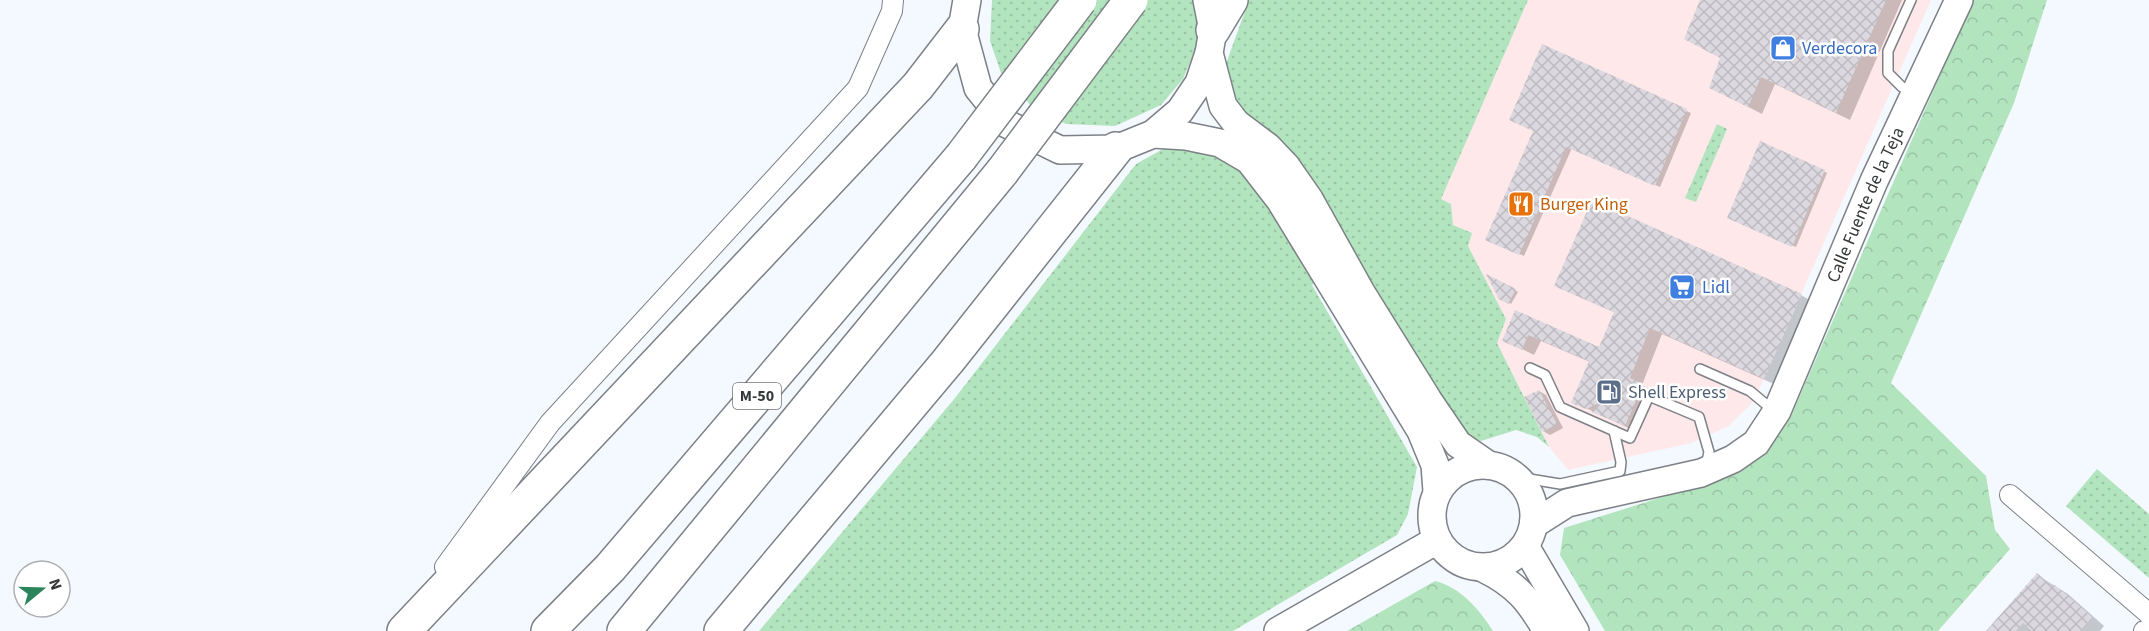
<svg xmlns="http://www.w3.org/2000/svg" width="2149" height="631" font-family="'Source Sans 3',sans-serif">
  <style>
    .commercial { fill: #fee8e9 }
    .grass { fill: url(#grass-dots) }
    .forest { fill: url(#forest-crowns) }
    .shadow { fill: #0003 }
    .building { fill: url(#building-cross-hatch) }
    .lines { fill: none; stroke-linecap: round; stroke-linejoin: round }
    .lane-casing { stroke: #7d8187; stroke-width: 12 }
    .street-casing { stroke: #7d8187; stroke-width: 22 }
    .secondary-casing { stroke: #7d8187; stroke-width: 30 }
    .highway-casing { stroke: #7d8187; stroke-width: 36 }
    .lane { stroke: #fff; stroke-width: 9 }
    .street { stroke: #fff; stroke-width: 20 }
    .secondary { stroke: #fff; stroke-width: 27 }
    .highway { stroke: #fff; stroke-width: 33 }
    .highway-bridge-casing { stroke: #7d8187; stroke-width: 36; stroke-linecap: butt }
    .highway-bridge { stroke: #fff; stroke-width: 33 }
    .labels { text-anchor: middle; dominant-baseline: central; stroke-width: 5; stroke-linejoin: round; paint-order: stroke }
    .shield { fill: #fff; stroke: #727374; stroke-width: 1.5 }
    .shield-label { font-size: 16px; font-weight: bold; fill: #353739 }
    .shop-label { font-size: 18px; fill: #366cbe; stroke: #fff; text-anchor: start }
    .food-label { font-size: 18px; fill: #c56008; stroke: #fff; text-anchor: start }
    .street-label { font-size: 18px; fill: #353739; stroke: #fff }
    .service-label { font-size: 18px; fill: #4e5e75; stroke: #fff; text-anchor: start }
  </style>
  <defs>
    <pattern id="grass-dots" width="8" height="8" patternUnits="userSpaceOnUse" patternTransform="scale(1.5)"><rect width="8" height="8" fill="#b2e4be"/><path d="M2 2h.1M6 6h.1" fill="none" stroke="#9ac4a4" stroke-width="1.8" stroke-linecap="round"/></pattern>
    <pattern id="forest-crowns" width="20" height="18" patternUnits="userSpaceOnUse" patternTransform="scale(1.5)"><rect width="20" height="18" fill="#b2e4be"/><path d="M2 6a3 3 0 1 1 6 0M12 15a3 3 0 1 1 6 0" fill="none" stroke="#9ac4a4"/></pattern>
    <pattern id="building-cross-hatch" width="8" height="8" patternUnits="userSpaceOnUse" patternTransform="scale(1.5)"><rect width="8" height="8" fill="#dbd8df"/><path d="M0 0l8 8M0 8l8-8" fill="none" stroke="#bdbac0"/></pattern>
  </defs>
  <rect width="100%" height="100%" fill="#f4f9ff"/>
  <polygon class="commercial" points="1528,0 1931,0 1754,401 1729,426 1691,443 1568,470 1549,447 1497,343 1506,319 1468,246 1472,233 1453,225 1451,204 1440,199"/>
  <g class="grass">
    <polygon points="992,0 1195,0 1198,11 1197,46 1183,79 1161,105 1115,126 1066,124 1035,110 1001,73 990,41"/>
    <polygon points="1249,0 1528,0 1441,199 1451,204 1453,225 1472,233 1468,246 1506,319 1497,343 1549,447 1537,437 1516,430 1481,441 1470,437 1450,414 1312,180 1262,124 1241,109 1227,85 1227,61"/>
    <polygon points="1717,124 1727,129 1696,202 1685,198"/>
    <polygon points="1187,146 1231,159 1256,184 1318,281 1312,285 1417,467 1408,514 1397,535 1233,631 759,631 955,398 1136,164 1163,149"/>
    <polygon points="2097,469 2149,514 2149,578 2066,506"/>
  </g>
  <g class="forest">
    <polygon points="1973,0 2047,0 2014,103 1891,383 1986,476 1995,530 2010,549 1938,631 1605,631 1560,555 1564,528 1732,475 1762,455 1791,416"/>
    <path d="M1435,581c25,6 44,28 58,50h-146z"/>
  </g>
  <g class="shadow">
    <polygon points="1702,0 1902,0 1850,120 1775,84 1762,114 1725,95 1722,57"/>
    <polygon points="1542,46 1691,113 1660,187 1572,148 1524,256 1492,242 1535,131"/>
    <polygon points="1761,143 1827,173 1796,247 1732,219"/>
    <polygon points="1515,290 1518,292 1511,304 1504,300"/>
    <polygon points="1568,292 1801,295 1813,302 1776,385 1662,334 1642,385 1654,392 1637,432 1573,402 1590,362 1541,341 1534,355 1504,340 1515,312 1600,349 1616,313"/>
    <polygon points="1539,391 1546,395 1563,428 1550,435 1543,431"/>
    <polygon points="2037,575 2068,594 2104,626 2100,631 1988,631"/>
  </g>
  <g class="building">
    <polygon points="1700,0 1886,0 1836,113 1761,77 1748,107 1709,88 1720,58 1684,39"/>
    <polygon points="1542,44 1687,109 1655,186 1566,147 1519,255 1485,240 1533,131 1509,120"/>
    <polygon points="1760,141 1825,170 1792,247 1727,218"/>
    <polygon points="1592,200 1802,294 1764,379 1650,328 1630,378 1643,384 1625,426 1592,412 1599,403 1586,409 1571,403 1589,361 1528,335 1522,350 1502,341 1515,310 1599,347 1614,312 1554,286"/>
    <polygon points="1486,274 1516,289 1508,304 1499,299"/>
    <polygon points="1539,390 1557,424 1542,432 1524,397"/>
    <polygon points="2037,573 2053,587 2055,585 2092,617 2080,631 2032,631 2023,623 2016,631 1986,631"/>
  </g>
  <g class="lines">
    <defs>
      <g id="lane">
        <polyline points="1911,0 1888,51 1888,73 1902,87 1912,92"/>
        <polyline points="1530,368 1545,375 1560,407 1630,438 1649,396 1699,417 1709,452 1707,461 1702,465"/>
        <polyline points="1700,369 1750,391 1774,411"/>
        <polyline points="1518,477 1560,484 1620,471 1621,462 1614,431"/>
      </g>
      <g id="street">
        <polyline points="2010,495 2149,614"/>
        <polyline points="445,567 550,423 858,88 892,11 893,0"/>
        <polyline points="2144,631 2149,630"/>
      </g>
      <g id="secondary">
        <polyline points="967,0 962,29 978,88 1007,124 1060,150 1116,149 1153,134 1180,111 1199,83 1209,53 1213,30 1207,0"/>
        <polyline points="1209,53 1223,106 1236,123 1268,147 1286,166 1309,199 1362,294 1428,400 1458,444 1487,464"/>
        <polyline points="1153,134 1186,136 1220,143 1249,160 1280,200 1421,431 1435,465 1437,491"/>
        <circle cx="1483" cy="516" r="51"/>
        <path id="s1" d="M1534,524l33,-21 134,-30 32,-14 23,-16 21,-32 97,-230 85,-181"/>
        <polyline points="1525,546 1575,631"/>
        <path d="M1483,568c33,16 46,32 64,63"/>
        <polyline points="1278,631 1437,540"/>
      </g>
      <g id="highway">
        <polyline points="1213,30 1231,0"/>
        <polyline points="404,631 918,86 962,29"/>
        <polyline points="548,631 610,568 961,157"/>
        <polyline points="624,631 1002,172"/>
        <polyline points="721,631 948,361 1116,149"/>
      </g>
    </defs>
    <use href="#lane" class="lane-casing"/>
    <use href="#street" class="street-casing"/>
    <use href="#secondary" class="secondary-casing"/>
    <use href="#highway" class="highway-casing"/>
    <use href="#lane" class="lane"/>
    <use href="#street" class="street"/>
    <use href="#secondary" class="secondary"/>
    <use href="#highway" class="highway"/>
    <defs>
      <g id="highway-bridge">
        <polyline points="961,157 1080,0"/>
        <polyline points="1002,172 1131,0"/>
      </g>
    </defs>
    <use href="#highway-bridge" class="highway-bridge-casing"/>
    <use href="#highway-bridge" class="highway-bridge"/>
  </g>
  <defs>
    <symbol id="shop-square" viewBox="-11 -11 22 22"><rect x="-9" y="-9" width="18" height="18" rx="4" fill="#3f7fe0" stroke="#fff"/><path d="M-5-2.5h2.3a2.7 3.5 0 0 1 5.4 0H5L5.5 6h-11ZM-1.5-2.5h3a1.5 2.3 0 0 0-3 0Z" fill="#fff"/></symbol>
    <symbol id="restaurant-square" viewBox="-11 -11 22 22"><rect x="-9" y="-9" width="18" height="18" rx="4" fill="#e8710a" stroke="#fff"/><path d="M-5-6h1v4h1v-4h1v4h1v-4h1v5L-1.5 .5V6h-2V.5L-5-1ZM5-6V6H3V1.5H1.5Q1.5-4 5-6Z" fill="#fff"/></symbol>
    <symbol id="supermarket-square" viewBox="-11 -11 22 22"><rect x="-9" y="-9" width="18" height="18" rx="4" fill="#3f7fe0" stroke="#fff"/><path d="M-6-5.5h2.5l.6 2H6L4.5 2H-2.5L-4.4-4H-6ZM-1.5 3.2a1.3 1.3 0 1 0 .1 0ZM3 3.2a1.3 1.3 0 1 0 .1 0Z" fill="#fff"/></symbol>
    <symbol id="fuel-square" viewBox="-11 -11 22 22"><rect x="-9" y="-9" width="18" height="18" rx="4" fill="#5c6f8a" stroke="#fff"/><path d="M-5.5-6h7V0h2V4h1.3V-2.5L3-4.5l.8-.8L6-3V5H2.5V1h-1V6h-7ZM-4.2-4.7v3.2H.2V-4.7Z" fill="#fff"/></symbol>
  </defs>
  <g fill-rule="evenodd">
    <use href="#shop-square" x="1768" y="33" width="30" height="30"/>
    <use href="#restaurant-square" x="1506" y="189" width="30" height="30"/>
    <use href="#supermarket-square" x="1667" y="272" width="30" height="30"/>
    <use href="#fuel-square" x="1594" y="377" width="30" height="30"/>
  </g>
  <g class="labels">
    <rect class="shield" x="733" y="383" width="48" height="26" rx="4.5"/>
    <g class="shield-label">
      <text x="757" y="396">M-50</text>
    </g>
    <g class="shop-label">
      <text x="1802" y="48">Verdecora</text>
      <text x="1702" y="287">Lidl</text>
    </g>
    <g class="food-label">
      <text x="1540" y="204">Burger King</text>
    </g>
    <g class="street-label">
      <text stroke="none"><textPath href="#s1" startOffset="502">Calle Fuente de la Teja</textPath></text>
    </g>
    <g class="service-label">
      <text x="1628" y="392">Shell Express</text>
    </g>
  </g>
  <g transform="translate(42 589) rotate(71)"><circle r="28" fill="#ffffff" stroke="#aeafb0" stroke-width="1.5"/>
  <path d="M0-4.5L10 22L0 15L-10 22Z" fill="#2c855a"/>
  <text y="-9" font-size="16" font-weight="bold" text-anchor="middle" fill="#353739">N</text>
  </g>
</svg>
